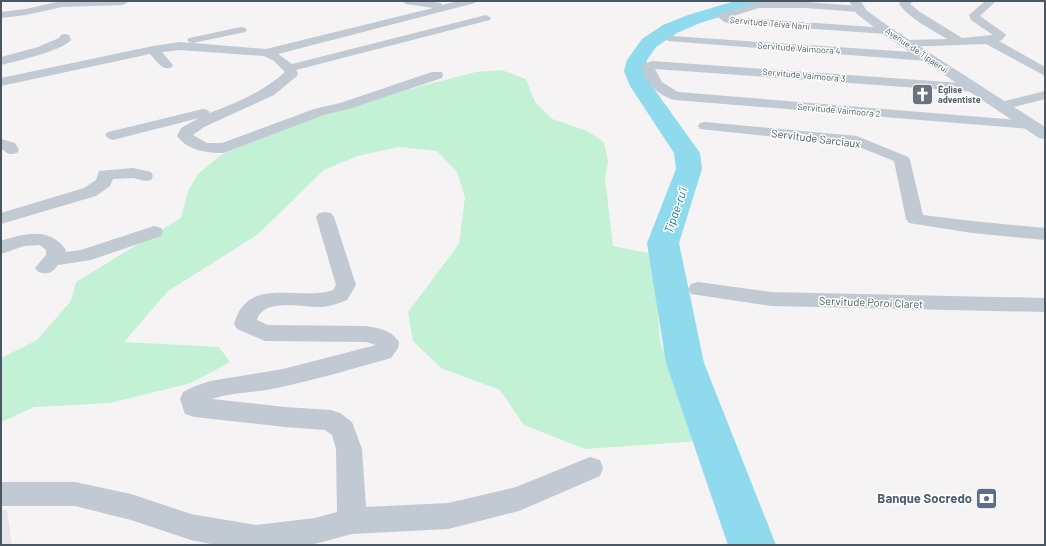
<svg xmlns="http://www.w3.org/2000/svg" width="1046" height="546" font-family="Barlow,sans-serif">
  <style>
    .education { fill: #e6e4e5 }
    .green { fill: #c3f1d5 }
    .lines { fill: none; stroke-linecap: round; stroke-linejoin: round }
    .river { fill: #90daee; fill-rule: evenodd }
    .street { fill: #c1cad2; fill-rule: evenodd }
    .secondary { fill: #c1cbd6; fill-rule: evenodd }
    .labels { text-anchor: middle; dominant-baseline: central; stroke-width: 3; stroke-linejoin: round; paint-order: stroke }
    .far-street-label { font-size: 9px; fill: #4a5661; stroke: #fff }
    .far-worship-label { font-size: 9px; font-weight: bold; fill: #5b616d; stroke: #fff; text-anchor: start }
    .street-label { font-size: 11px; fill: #4a5661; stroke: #fff }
    .water-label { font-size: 12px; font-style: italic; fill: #0c7c9b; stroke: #fff }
    .near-service-label { font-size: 13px; font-weight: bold; fill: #4e5e75; stroke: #fff; text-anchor: end }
  </style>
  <rect width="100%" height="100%" fill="#f5f3f3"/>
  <polygon class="education" points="1,509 7,510 12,545 1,545"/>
  <polygon class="green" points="502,70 526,79 535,102 552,119 587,131 604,142 608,162 605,178 613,246 653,254 660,341 699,441 585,449 524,425 500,390 441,368 413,341 408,312 459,244 465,197 457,172 437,151 399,147 357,156 324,170 257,235 168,291 124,342 219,347 230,362 191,383 110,403 34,407 1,422 1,358 37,340 71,301 76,282 181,218 188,191 199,173 221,155 295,124 417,87 476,72"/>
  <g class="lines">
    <polygon class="river" points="735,1 762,1 759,5 700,23 677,33 656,47 647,60 646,71 652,86 700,153 702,169 679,243 704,363 776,545 728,545 666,363 647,243 676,169 674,153 630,86 624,71 627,60 642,39 663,25 688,15"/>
    <g class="street">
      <polygon points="61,1 127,1 128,2 123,5 62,7 26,15 1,18 1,12 26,9"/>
      <path d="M401,1h29l11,2 1,2 17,-4h17l-1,2 -197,51 14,10 194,-49 5,3 -1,2 -194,50 2,3 -1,3 -23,19 -70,32 -11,8 14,8h15l92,-34 26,-6 92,-31h10l1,3 -1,3 -93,31 -25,6 -100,38c-16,0 -36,-2 -47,-17l4,-8 18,-10 -86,22 -5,-2 -3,-3 3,-3 95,-23 5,1 2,3c27,-11 53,-21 75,-41l-11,-11 -10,-5 -84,-6 -18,2 11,13 -2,3c-10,2 -14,-7 -21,-14l-149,32v-8l152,-32 27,-4 13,1 -4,-1 -2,-2 2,-2 52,-11 4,1 2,2 -2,2 -52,11 73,6 167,-41 -27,-4z"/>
      <path d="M901,1h12l-3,3 10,8 42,26 31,-3 -22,-15 -2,-5 16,-14h11l-16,15 24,17 2,2 -4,5 -3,1 46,26v9l-59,-32 -82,3 -2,-3 2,-3 4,-1 39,-1c-16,-10 -37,-20 -48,-35z"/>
      <polygon points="759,2 806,2 859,6 864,9 859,12 806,8 759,8 730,17 887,28 891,29 893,31 891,33 887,34 728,23 724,22 717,16 718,14"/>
      <path d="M65,34l4,1 2,5c-9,11 -55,21 -70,25v-8l37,-10 21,-9 2,-3z"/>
      <polygon points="672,36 927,53 931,54 933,57 931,60 927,61 668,41 666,39 668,37"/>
      <path d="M652,61l323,23 5,1 2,3 -2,3 -5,1 -320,-23 7,13 16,10 353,29 5,1 2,3 -2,3 -5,1 -356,-29c-17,-4 -29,-17 -33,-33l2,-3z"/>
      <polygon points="1045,91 1045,99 1002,110 997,109 995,106 997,103"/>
      <polygon points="705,122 857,136 908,157 910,160 923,215 972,221 1045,228 1045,240 972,233 909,223 906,219 894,161 854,145 700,129 698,126 700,123"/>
      <path d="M1,139l14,4 4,7 -2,3c-11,3 -9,-1 -16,-4z"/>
      <polygon points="133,168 151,172 153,176 151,180 145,181 133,178 113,179 110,186 96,196 1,224 1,213 84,188 96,180 99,171"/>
      <path d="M325,212l6,1 3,4 22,68 -9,15c-7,3 -16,6 -24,7 -18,1 -60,-10 -66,13l11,5 98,1c12,2 26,4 33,16l-1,6 -7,10c-39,11 -79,23 -119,31 -19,4 -42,3 -60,10l73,8 46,3 9,3 12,9 10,27 4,58 82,-4 68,-16 74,-30 10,3 3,8 -3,8 -81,35 -71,18 -96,5 -41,11h-95l-25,-5 -60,-20 -56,-14h-74v-24h74l56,12 60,20 65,11 59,-7 22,-6 -1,-63 -4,-14 -7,-5 -40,-3 -91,-10 -9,-3 -5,-15 3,-7 10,-5 17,-6 73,-12 93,-24 -10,-3 -101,-1 -28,-12 -3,-5c14,-50 64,-22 99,-34l3,-5 -20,-68 3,-4z"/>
      <path d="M154,226l7,2 2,4 -2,4 -70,24 -33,5c-6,8 -10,10 -20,7l-3,-4 11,-13v-5l-6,-5 -16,1 -23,8v-13c23,-7 48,-15 65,9l-1,2 16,-2z"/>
      <polygon points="698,282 771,292 1045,298 1045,312 771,306 691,294 688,289 691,284"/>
    </g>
    <polygon class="secondary" points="849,1 861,1 866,10 891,28 1045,127 1045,139 1039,138 883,34 857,14"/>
  </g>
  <defs>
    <symbol id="church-square" viewBox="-11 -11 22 22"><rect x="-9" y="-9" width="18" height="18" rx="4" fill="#6b7280" stroke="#fff"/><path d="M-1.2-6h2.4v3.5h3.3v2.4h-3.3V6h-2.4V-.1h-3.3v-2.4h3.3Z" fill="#fff"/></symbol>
    <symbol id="bank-square" viewBox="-11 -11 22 22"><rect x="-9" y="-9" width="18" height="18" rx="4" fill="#5c6f8a" stroke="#fff"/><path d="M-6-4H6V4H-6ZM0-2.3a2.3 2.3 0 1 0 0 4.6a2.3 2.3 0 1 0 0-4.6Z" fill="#fff"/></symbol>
  </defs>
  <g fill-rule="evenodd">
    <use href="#church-square" x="910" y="82" width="25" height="25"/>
    <use href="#bank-square" x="974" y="486" width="25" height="25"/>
  </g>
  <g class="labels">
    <g class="far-street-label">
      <text transform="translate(770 23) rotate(5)">Servitude Teiva Narii</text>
      <text transform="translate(799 48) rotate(4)">Servitude Vaimoora 4</text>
      <text transform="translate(917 50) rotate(34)">Avenue de Tipaerui</text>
      <text transform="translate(804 75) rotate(5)">Servitude Vaimoora 3</text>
      <text transform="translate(839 110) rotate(5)">Servitude Vaimoora 2</text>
    </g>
    <g class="far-worship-label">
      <text x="938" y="89">Église<tspan x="938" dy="10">adventiste</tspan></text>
    </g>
    <g class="street-label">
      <text transform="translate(816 138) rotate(7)">Servitude Sarciaux</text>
      <text transform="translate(871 302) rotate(2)">Servitude Poroi Claret</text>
    </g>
    <g class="water-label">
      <text transform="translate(675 210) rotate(-71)">Tipae-ru’i</text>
    </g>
    <g class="near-service-label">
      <text x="972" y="498">Banque Socredo</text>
    </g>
  </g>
  <rect width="1046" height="546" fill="none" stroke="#4a5661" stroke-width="4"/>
</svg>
